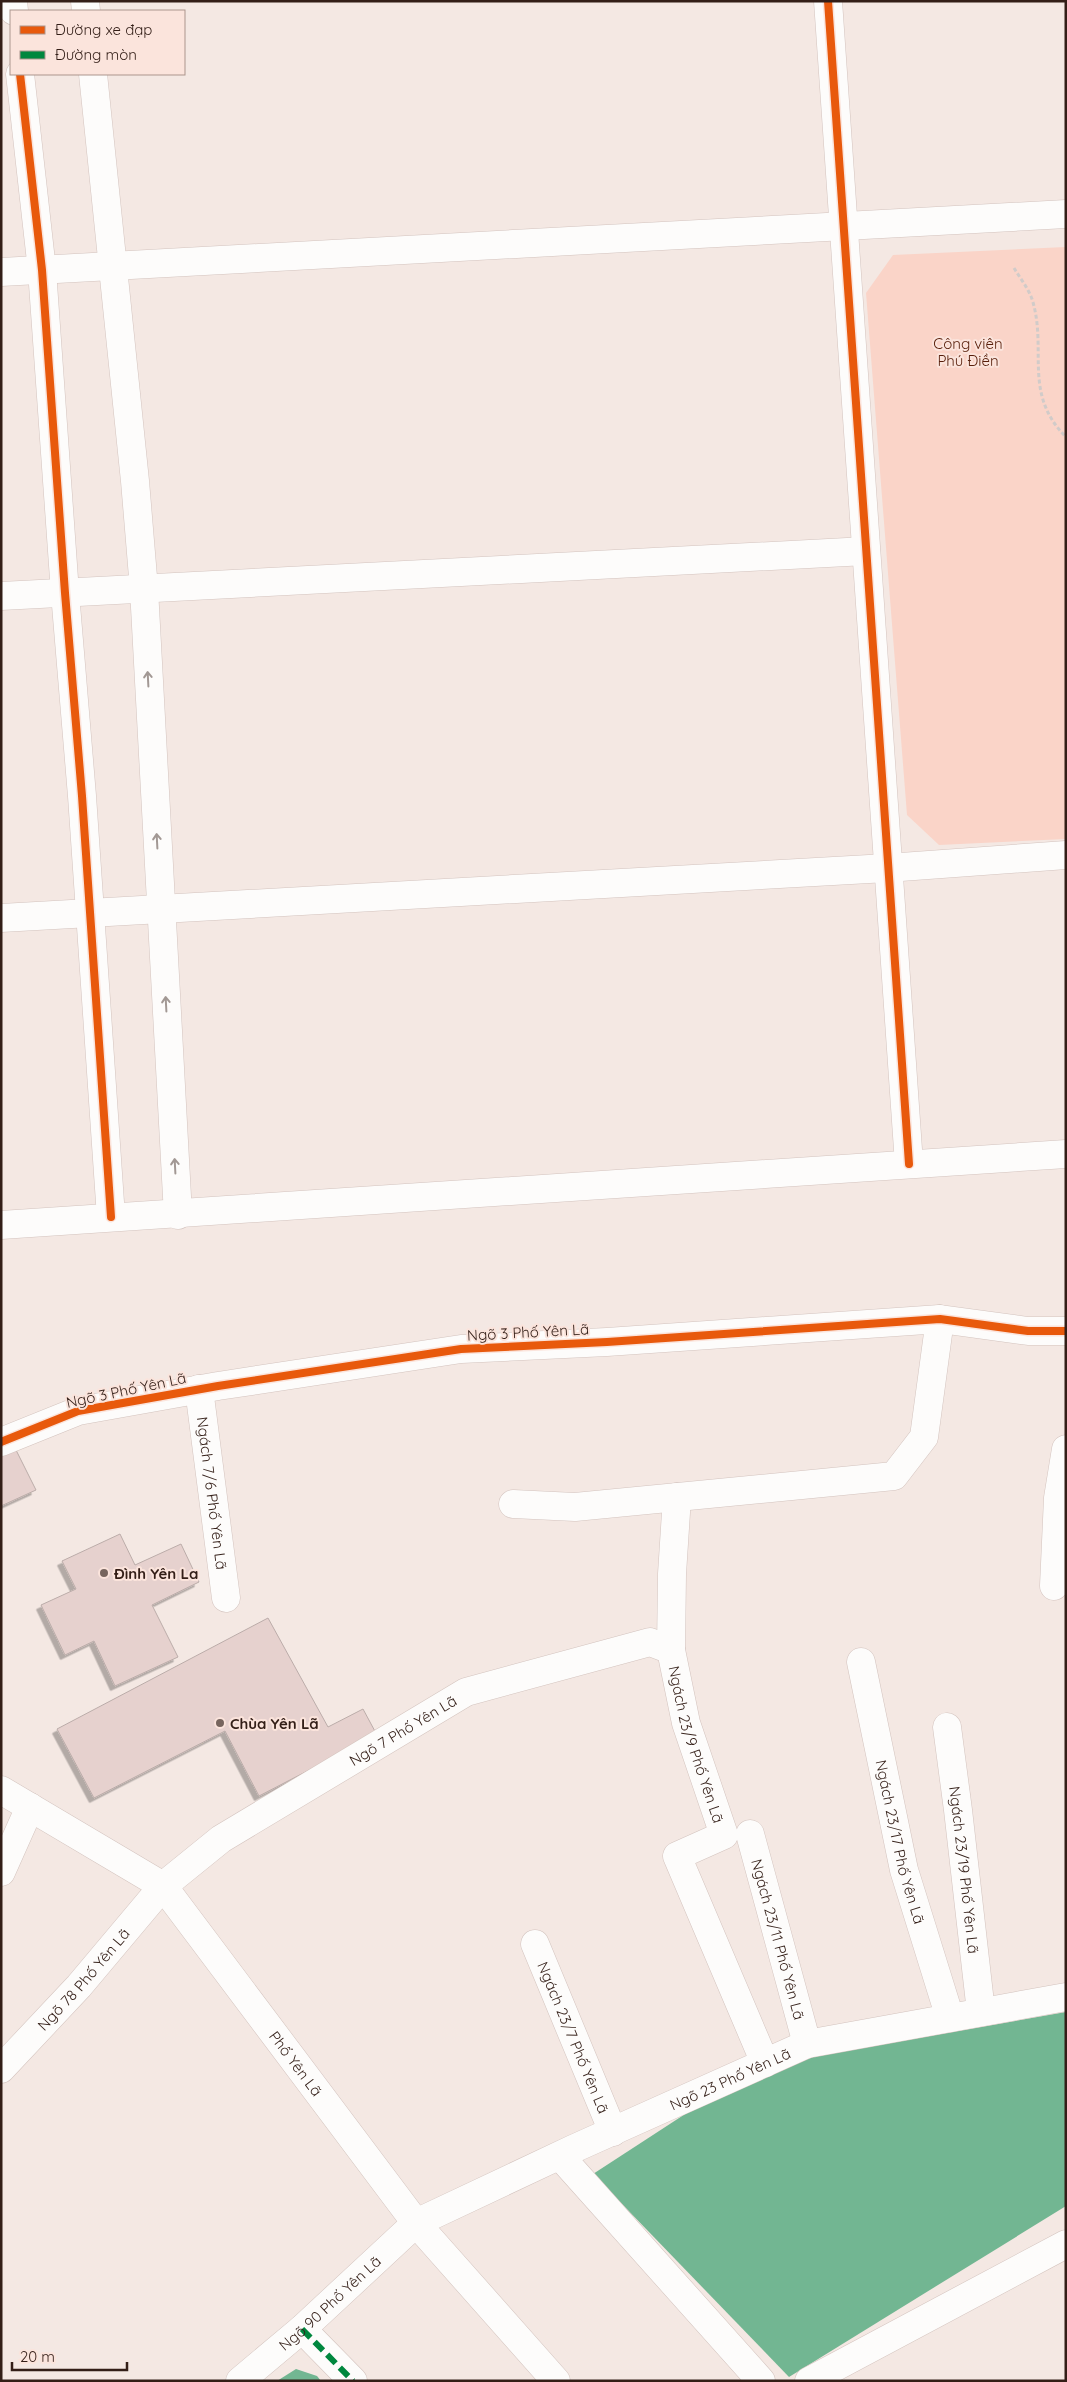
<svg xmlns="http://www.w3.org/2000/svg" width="1067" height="2382" font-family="Quicksand,sans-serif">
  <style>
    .green { fill: #fad4c8 }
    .water { fill: #72b692 }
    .building { fill: #e6d1ce; stroke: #bbaca9; filter: url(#shadow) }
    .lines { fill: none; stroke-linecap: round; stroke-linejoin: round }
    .minor-casing { stroke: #d3c3be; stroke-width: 29 }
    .path { stroke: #d1cbc9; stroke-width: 3; stroke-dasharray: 4 2.5; stroke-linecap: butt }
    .minor { stroke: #fdfcfb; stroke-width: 28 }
    .quiet { stroke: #00873e; stroke-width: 6; stroke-dasharray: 12 6; stroke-linecap: butt }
    .cycleway-casing { stroke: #fbe4dc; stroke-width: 11 }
    .cycleway { stroke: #e8590c; stroke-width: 8 }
    .oneway { stroke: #a29894 }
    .poi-dot { fill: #77655e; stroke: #fbe4dc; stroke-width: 2 }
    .labels { text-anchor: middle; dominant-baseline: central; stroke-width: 4; stroke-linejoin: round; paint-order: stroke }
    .park-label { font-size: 15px; fill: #581e0a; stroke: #fbe4dc }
    .street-label { font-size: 15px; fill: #331e17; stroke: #fbe4dc }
    .poi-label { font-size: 15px; font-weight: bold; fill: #331e17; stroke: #fbe4dc; text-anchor: start }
  </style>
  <defs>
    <filter id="shadow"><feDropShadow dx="-4.5" dy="4.5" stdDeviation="0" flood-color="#0004"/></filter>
  </defs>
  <rect width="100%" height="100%" fill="#f4e8e3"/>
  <polygon class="green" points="1066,247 1066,839 939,845 907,815 866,293 893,255"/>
  <g class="water">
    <polygon points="1066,2012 1066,2206 789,2377 593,2174 759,2066"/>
    <polygon points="296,2369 317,2376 321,2381 277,2381"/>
  </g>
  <g class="building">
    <polygon points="15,1448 36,1490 1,1506 1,1455"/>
    <polygon points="120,1534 135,1565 181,1544 199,1582 152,1605 178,1657 115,1686 94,1641 65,1655 41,1605 76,1589 62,1561"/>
    <polygon points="268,1618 328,1727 363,1709 377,1735 259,1796 225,1731 94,1798 57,1729"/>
  </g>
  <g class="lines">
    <defs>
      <g id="minor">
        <polyline points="13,1 14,11"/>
        <polyline points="85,1 86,11"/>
        <polyline points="828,1 909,1164"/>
        <polyline points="20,74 42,270 65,593 82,796 111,1217"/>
        <polyline points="93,74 135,481 144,589 178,1215"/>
        <polyline points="1,272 1066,214"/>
        <polyline points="1,596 866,551"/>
        <polyline points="1,918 887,868 1066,855"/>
        <polyline points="1,1225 1066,1154"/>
        <path id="s1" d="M199,1389l27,209"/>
        <polyline points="1,1442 78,1411 218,1386 461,1349 607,1342 940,1319 1028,1331 1066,1331"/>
        <path id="s2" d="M677,1497l-5,77 -1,76 15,73 38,112 -47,21 88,207"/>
        <polyline points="513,1504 575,1507 894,1476 924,1437 940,1319"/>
        <polyline points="1054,1586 1058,1498 1066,1449"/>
        <path id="s3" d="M861,1662l43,208 46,148"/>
        <path id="s4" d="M947,1727l11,83 23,202"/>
        <path id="s5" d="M1,1790l162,96 253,337 140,158"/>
        <path id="s6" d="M750,1834l57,210"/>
        <polyline points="1,1872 30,1807"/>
        <path id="s7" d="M535,1944l78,188"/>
        <path id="s8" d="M1,2069l78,-83 84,-100 58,-47 245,-147 184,-50 21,8"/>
        <polyline points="560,2156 761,2381"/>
        <polyline points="302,2329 353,2381"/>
        <path id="s9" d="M240,2381l62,-52 114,-106 157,-74 234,-105 259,-47"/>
        <polyline points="809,2381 1066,2244"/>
      </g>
    </defs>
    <use href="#minor" class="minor-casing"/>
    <path class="path" d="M1014,268c6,10 14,20 18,31 16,50 -10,94 34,138"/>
    <use href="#minor" class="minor"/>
    <polyline class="quiet" points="302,2329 353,2381"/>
    <defs>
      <g id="cycleway">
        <polyline points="828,1 909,1164"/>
        <polyline points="20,74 42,270 65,593 82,796 111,1217"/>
        <polyline points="1,1442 78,1411 218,1386 461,1349 607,1342 940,1319 1028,1331 1066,1331"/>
      </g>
    </defs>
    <use href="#cycleway" class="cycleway-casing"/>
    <use href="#cycleway" class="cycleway"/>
  </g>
  <defs><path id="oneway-shaft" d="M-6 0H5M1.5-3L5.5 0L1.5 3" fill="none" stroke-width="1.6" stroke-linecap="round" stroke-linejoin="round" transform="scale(1.25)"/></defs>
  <g class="oneway">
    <use href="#oneway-shaft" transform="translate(148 679) rotate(-93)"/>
    <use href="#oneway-shaft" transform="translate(157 841) rotate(-93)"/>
    <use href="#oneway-shaft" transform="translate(166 1004) rotate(-93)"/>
    <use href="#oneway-shaft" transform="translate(175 1166) rotate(-93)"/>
  </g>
  <g class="poi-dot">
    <circle cx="104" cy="1573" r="5"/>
    <circle cx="220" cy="1723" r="5"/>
  </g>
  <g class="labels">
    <g class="park-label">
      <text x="968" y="343">Công viên<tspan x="968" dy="17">Phú Điền</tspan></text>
    </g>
    <g class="street-label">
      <text transform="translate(528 1332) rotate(-3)">Ngõ 3 Phố Yên Lã</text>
      <text transform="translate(126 1390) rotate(-12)">Ngõ 3 Phố Yên Lã</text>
      <text stroke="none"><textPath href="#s1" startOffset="105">Ngách 7/6 Phố Yên Lã</textPath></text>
      <text stroke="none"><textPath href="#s8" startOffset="531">Ngõ 7 Phố Yên Lã</textPath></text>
      <text stroke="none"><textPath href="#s2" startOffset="251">Ngách 23/9 Phố Yên Lã</textPath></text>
      <text stroke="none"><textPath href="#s3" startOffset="184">Ngách 23/17 Phố Yên Lã</textPath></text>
      <text stroke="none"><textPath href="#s4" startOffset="144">Ngách 23/19 Phố Yên Lã</textPath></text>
      <text stroke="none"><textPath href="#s6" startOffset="109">Ngách 23/11 Phố Yên Lã</textPath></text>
      <text stroke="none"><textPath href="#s8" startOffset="122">Ngõ 78 Phố Yên Lã</textPath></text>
      <text stroke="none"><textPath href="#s7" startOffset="101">Ngách 23/7 Phố Yên Lã</textPath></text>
      <text stroke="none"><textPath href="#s5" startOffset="410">Phố Yên Lã</textPath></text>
      <text stroke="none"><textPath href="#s9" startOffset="582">Ngõ 23 Phố Yên Lã</textPath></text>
      <text stroke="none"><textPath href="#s9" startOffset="119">Ngõ 90 Phố Yên Lã</textPath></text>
    </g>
    <g class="poi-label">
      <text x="114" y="1573">Đình Yên La</text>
      <text x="230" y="1723">Chùa Yên Lã</text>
    </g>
  </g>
  <rect width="1067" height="2382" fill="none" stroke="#331e17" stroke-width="5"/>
  <rect x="10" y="10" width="175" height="65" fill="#fbe4dc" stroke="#ab958d"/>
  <rect x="20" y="26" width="25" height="8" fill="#e8590c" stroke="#ab958d"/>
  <text x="55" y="35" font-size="15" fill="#331e17">Đường xe đạp</text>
  <rect x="20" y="51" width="25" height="8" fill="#00873e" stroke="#ab958d"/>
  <text x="55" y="60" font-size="15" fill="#331e17">Đường mòn</text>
  <path d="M12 2362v8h115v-8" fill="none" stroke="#331e17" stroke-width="2.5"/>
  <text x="20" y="2362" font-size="15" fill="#331e17" stroke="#fbe4dc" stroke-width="4" paint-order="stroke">20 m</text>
</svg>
